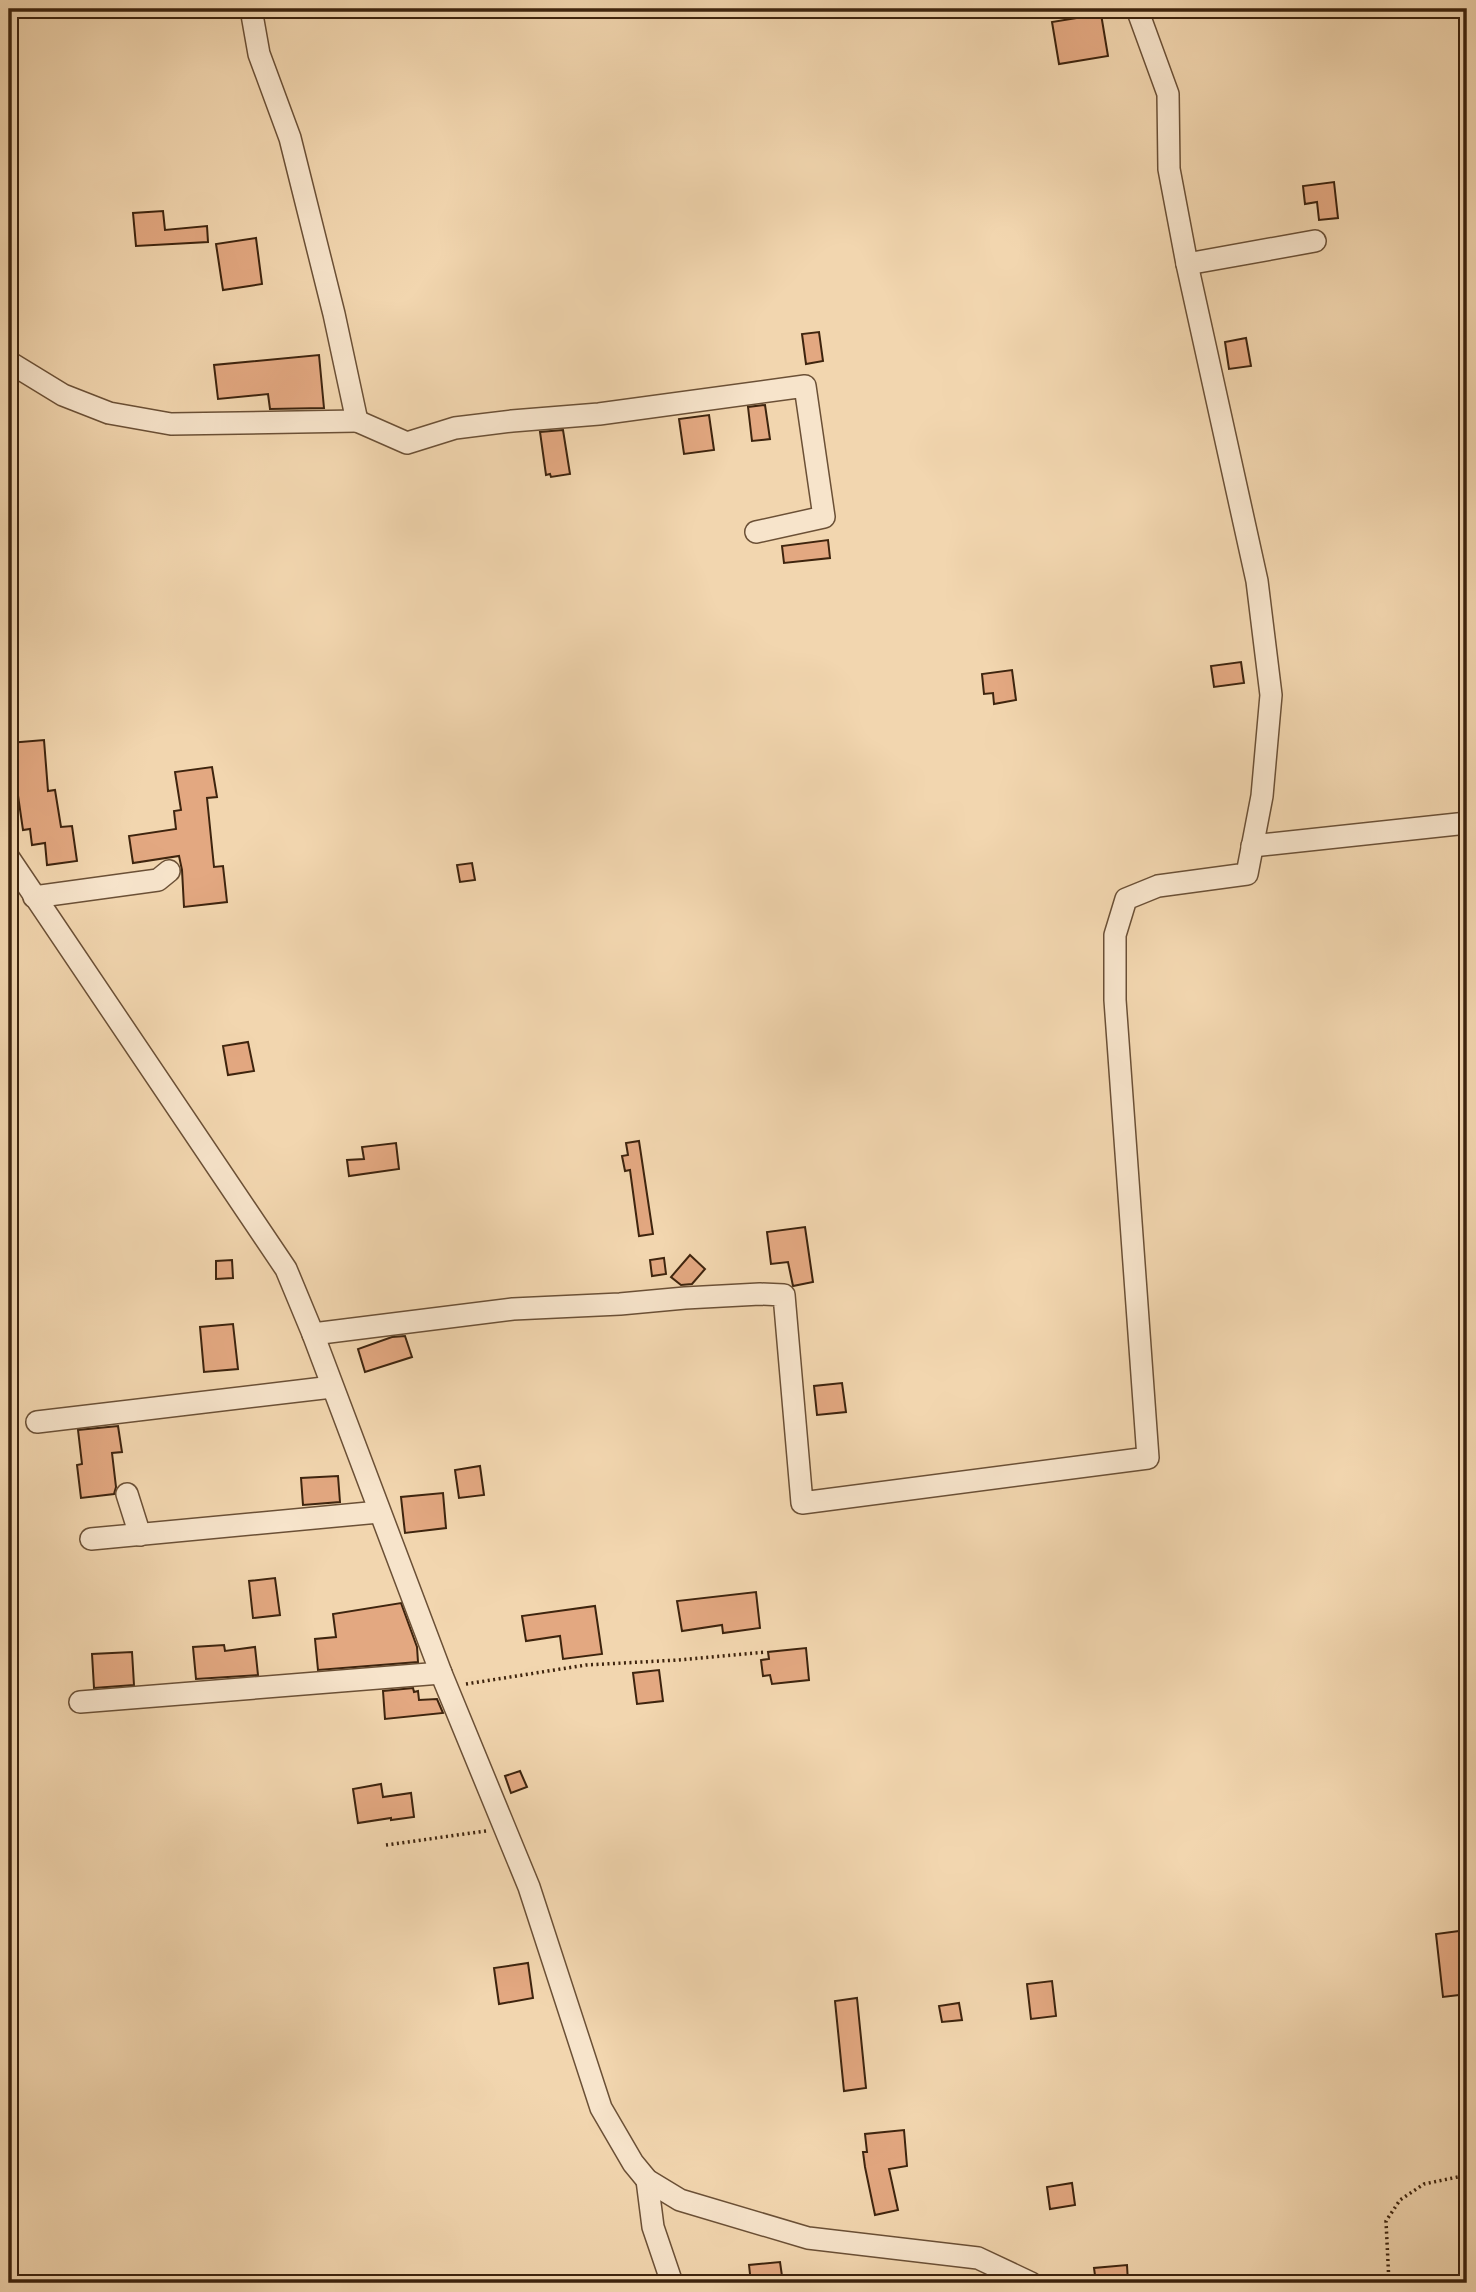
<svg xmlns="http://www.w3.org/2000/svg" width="1476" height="2292" font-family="'IM FELL Great Primer',serif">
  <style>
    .building { fill: #e3a881; stroke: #3e240e; stroke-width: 2 }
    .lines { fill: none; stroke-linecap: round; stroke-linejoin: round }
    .minor-casing { stroke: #6b5036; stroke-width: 24 }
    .path { stroke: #3e240e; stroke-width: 3.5; stroke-dasharray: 2 3.5; stroke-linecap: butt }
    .minor { stroke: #f7e4cb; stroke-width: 21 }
  </style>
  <rect width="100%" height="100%" fill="#f2d6af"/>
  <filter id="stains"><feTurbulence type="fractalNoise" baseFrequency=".00286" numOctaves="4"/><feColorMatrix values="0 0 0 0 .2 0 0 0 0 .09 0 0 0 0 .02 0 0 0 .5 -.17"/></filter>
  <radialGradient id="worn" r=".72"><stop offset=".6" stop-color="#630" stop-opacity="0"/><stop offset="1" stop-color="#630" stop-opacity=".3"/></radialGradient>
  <g class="building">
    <polygon points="1101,14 1108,56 1059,64 1052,22"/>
    <polygon points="1334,182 1338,218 1319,220 1317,202 1305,204 1303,186"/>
    <polygon points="163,211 165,230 207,226 208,242 136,246 133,213"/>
    <polygon points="256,238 262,284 223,290 216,244"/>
    <polygon points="819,332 823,361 806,364 802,334"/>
    <polygon points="1246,338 1251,366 1229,369 1225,342"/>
    <polygon points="319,355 324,408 270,409 268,394 218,399 214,365"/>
    <polygon points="765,405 770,439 752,441 748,407"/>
    <polygon points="709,415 714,450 684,454 679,419"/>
    <polygon points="563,430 570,474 551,477 550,474 546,475 540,432"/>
    <polygon points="828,540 830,558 784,563 782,546"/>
    <polygon points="1241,662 1244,683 1214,687 1211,666"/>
    <polygon points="1012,670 1016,700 994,704 993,693 984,694 982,674"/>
    <polygon points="44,740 48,791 55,790 61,827 72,826 77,861 47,865 45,843 32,845 30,829 23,830 15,775 9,776 9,743"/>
    <polygon points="212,767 217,797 207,798 214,867 223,866 227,902 184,907 182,870 179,856 133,863 129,836 176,829 174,811 181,810 175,772"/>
    <polygon points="472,863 475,880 460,882 457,865"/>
    <polygon points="248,1042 254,1071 228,1075 223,1046"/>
    <polygon points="639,1141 653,1234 639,1236 630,1170 625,1171 622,1156 628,1155 626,1143"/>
    <polygon points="396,1143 399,1169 349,1176 347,1160 364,1159 362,1147"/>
    <polygon points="805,1227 813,1282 793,1286 788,1262 771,1264 767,1232"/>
    <polygon points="690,1255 705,1269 692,1284 681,1285 671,1277"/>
    <polygon points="664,1258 666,1274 652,1276 650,1260"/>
    <polygon points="232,1260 233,1278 216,1279 216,1261"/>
    <polygon points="233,1324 238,1369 204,1372 200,1327"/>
    <polygon points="405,1336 412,1357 365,1372 358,1349 392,1337"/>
    <polygon points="842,1383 846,1412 817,1415 814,1386"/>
    <polygon points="118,1426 122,1452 112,1453 116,1487 114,1494 81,1498 77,1465 82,1464 78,1430"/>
    <polygon points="480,1466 484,1495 459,1498 455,1470"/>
    <polygon points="338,1476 340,1502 303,1505 301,1478"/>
    <polygon points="443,1493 446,1528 405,1533 401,1497"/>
    <polygon points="275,1578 280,1615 253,1618 249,1581"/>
    <polygon points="756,1592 760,1628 723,1633 722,1625 682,1631 677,1601"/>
    <polygon points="401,1603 417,1647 418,1662 318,1670 315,1639 336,1637 333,1614"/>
    <polygon points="595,1606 602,1654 563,1659 560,1636 526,1641 522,1616"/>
    <polygon points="224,1645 225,1651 255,1647 258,1675 196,1679 193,1647"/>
    <polygon points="806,1648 809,1680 772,1684 770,1675 763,1676 761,1660 769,1659 768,1652"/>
    <polygon points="132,1652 134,1685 94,1688 92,1654"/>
    <polygon points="659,1670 663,1701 637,1704 633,1673"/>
    <polygon points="413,1688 414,1692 418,1691 419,1700 437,1699 443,1713 385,1719 383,1691"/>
    <polygon points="520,1771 527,1787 511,1793 505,1776"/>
    <polygon points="381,1784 383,1797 411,1793 414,1817 391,1820 391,1818 358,1823 353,1789"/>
    <polygon points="1467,1930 1467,1994 1443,1997 1436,1934"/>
    <polygon points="528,1963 533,1998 499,2004 494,1968"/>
    <polygon points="1052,1981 1056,2016 1031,2019 1027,1984"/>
    <polygon points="857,1998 866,2088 844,2091 835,2001"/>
    <polygon points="959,2003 962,2020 942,2022 939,2006"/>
    <polygon points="904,2130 907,2166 889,2169 898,2210 875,2215 865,2167 863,2152 867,2152 865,2134"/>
    <polygon points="1072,2183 1075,2205 1050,2209 1047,2187"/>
    <polygon points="780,2262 783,2283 751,2283 749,2265"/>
    <polygon points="1127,2265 1128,2283 1096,2283 1094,2268"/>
  </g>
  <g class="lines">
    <defs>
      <g id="minor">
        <polyline points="1187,264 1315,241"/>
        <polyline points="9,362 63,395 109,413 171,424 357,421 334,314 290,138 259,54 251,9"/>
        <polyline points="357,421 407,443 455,428 512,421 599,414 805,386 824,517 756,532"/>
        <polyline points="1252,846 1467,823"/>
        <polyline points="9,858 286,1269 313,1334 441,1673 529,1887 601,2108 633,2163 647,2180 680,2200 808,2238 978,2258 1031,2283"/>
        <polyline points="34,897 158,880 169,871"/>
        <polyline points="313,1334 513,1309 620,1304 685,1298 760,1294 784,1295 802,1503 1148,1458 1115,1000 1115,935 1126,899 1158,886 1247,874 1262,796 1271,695 1257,581 1187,264 1169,169 1168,94 1137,9"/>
        <polyline points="37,1422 332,1387"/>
        <polyline points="127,1494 140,1535"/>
        <polyline points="91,1539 379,1512"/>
        <polyline points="80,1702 441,1673"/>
        <polyline points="647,2180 653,2227 672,2283"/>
      </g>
    </defs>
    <use href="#minor" class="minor-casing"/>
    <g class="path">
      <polyline points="466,1684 586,1665 678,1660 766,1652"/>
      <polyline points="386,1845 486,1831"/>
      <polyline points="1389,2283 1386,2221 1400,2200 1424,2184 1467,2175"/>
    </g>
    <use href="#minor" class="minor"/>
  </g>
  <rect width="1476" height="2292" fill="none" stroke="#f2d6af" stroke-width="35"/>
  <rect x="10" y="10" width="1455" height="2271" fill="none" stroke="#3e240e" stroke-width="3.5"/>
  <rect x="18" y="18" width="1441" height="2257" fill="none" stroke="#3e240e" stroke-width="2"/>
  <rect width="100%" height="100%" filter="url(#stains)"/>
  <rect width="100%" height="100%" fill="url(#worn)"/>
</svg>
